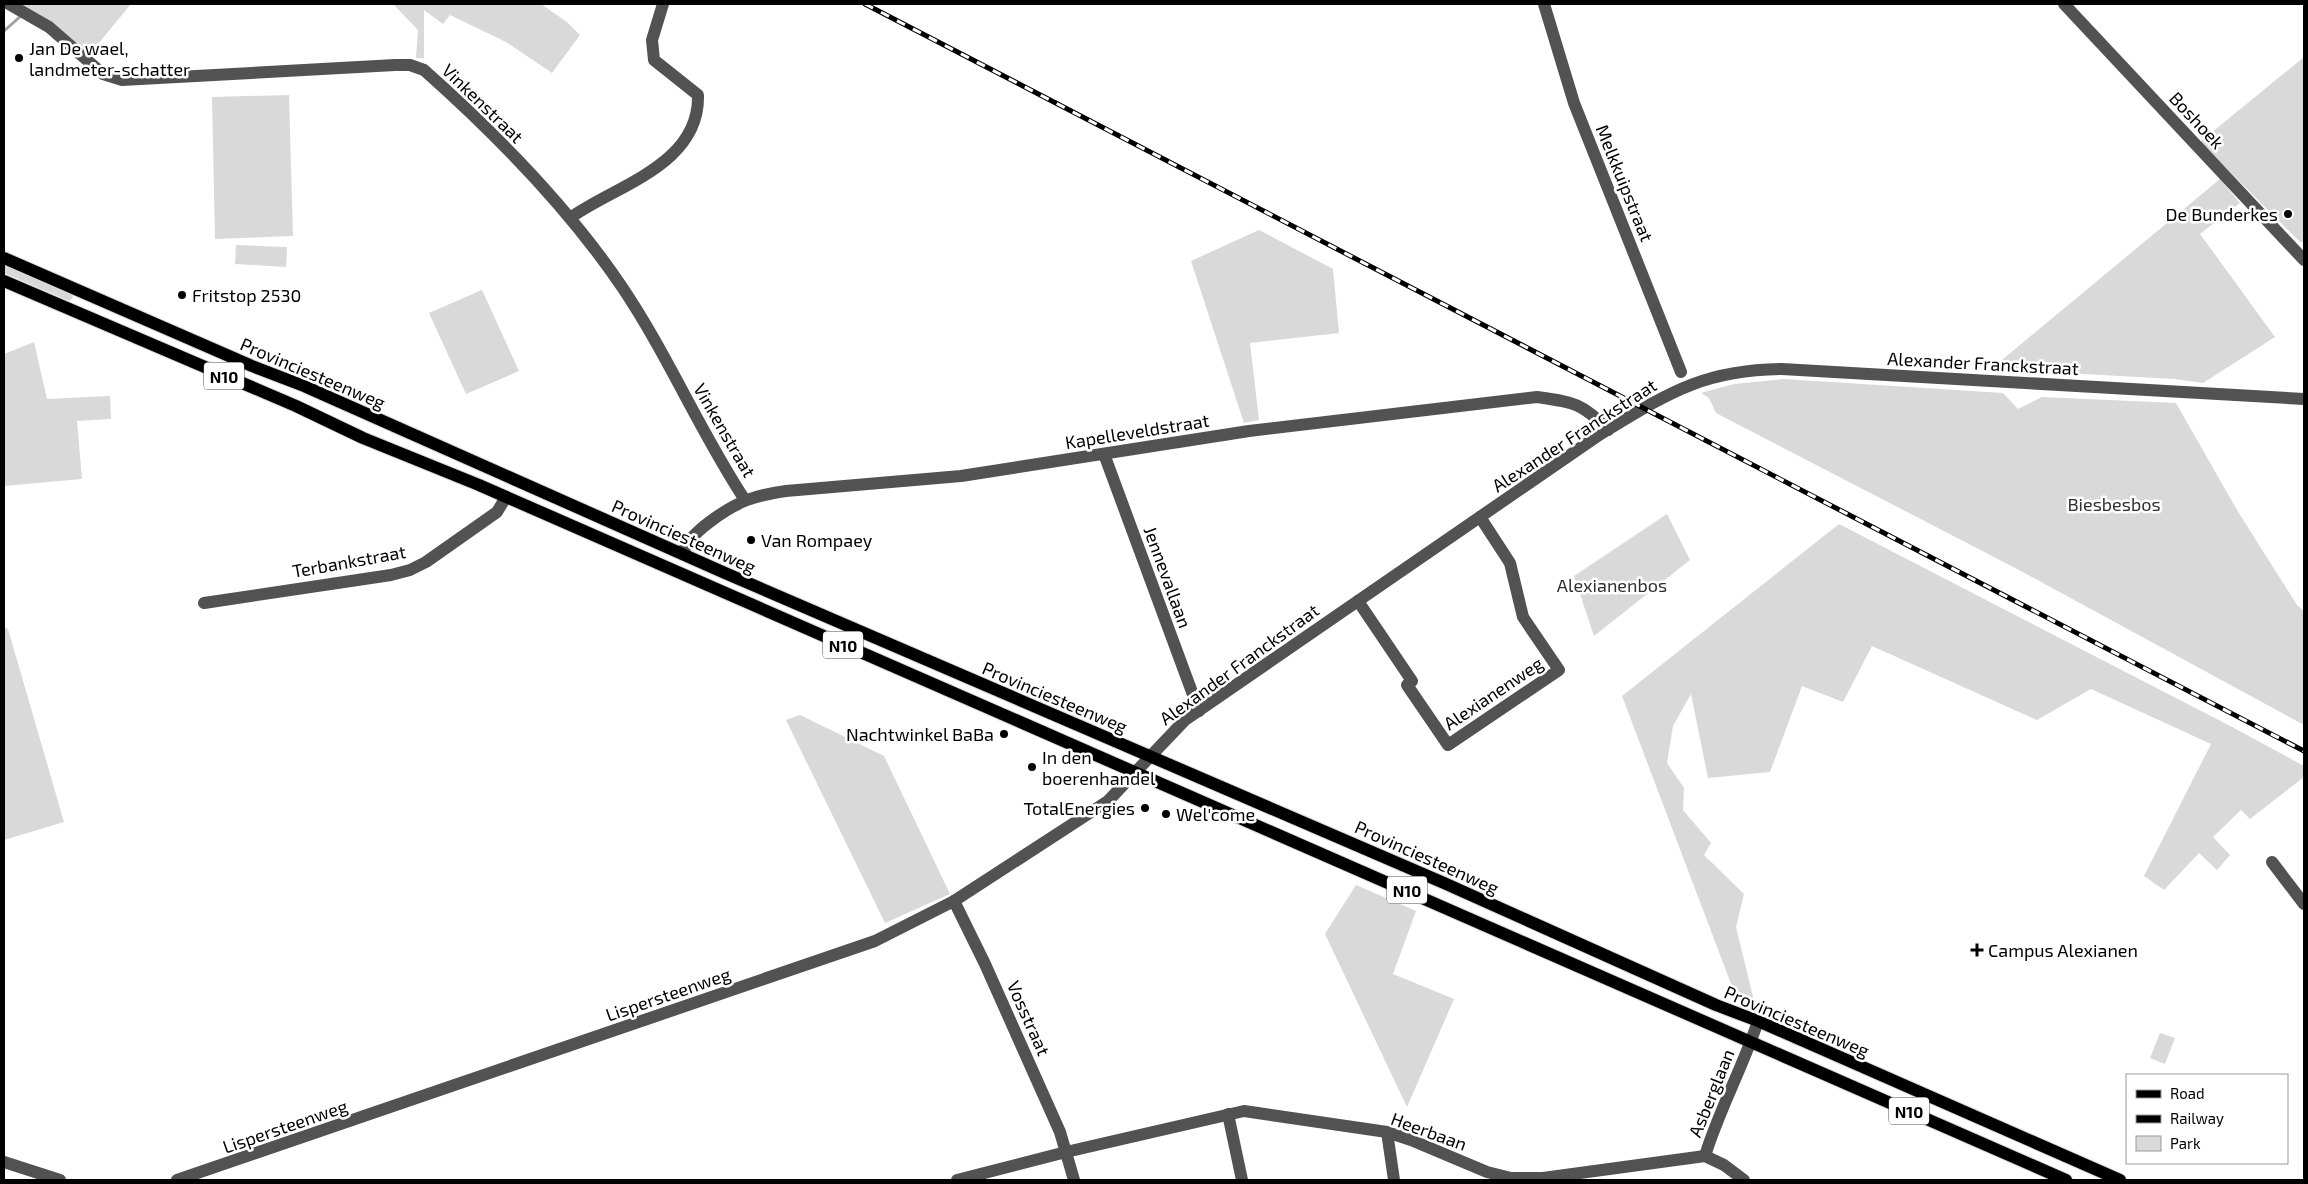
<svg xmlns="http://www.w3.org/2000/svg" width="2308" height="1184" font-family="'Exo 2',sans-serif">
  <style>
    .green { fill: #d9d9d9 }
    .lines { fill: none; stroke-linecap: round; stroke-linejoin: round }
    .stream { stroke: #a0a0a0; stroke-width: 3 }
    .major-casing { stroke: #dbdbdb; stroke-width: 14 }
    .minor { stroke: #525252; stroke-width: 12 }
    .major { stroke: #000; stroke-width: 12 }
    .rail-casing { stroke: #000; stroke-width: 5 }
    .rail { stroke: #fff; stroke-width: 3; stroke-dasharray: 9; stroke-linecap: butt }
    .poi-dot { fill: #000; stroke: #fff; stroke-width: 2 }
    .labels { text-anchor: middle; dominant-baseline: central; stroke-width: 5; stroke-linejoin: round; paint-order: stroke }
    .shield { fill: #fff; stroke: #4c4c4c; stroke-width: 1 }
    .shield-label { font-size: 16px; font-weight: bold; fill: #000 }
    .poi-label { font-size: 18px; fill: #000; stroke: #fff; text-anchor: start }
    .street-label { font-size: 18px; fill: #000; stroke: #fff }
    .park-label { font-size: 18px; fill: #303030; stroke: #fff }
  </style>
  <rect width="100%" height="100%" fill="#fff"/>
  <g class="green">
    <polygon points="20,4 131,4 88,56"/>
    <polygon points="393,4 541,4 567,22 580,35 552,73 506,42 450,15 443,24 424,10 424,58 416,58 418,30"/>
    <polygon points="2304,57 2304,242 2300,242 2200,142"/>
    <polygon points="289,95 293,236 215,239 212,97"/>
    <polygon points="2220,179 2240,203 2200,234 2275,337 2203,383 2175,379 1991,369"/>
    <polygon points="1259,230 1333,269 1339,333 1250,343 1259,420 1244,423 1191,261"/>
    <polygon points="236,245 287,247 286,267 235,264"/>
    <polygon points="4,264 72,294 73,298 69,301 4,273"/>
    <polygon points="482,290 519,371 466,394 429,313"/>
    <polygon points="34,342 47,399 110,396 111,419 77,421 82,479 4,486 4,354"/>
    <polygon points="1784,379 2003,393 2018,409 2042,397 2176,403 2237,510 2297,605 2304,611 2304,725 2019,570 1716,413 1709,398 1701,393 1734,384"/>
    <polygon points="1667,514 1690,560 1594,636 1574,576"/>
    <polygon points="1839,524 2234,728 2304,766 2304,777 2250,819 2241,810 2213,837 2230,855 2217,870 2199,853 2164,890 2144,876 2211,744 2091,689 2037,720 1872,646 1843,702 1802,686 1770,772 1708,778 1691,694 1673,726 1667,763 1684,788 1683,810 1711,843 1704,855 1744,894 1736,927 1755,1005 1736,997 1622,696"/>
    <polygon points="4,627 8,629 64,822 4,840"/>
    <polygon points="800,715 884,756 950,894 885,923 786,720"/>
    <polygon points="1356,885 1416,911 1393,974 1454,999 1407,1107 1325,934"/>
    <polygon points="2160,1033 2175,1038 2165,1064 2150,1058"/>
  </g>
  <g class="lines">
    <polyline class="stream" points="4,31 22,15"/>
    <defs>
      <g id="major">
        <polyline points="4,258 252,366 304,386 725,573 1444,883 1716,1005 1758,1021 2120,1180"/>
        <polyline points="4,281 296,406 363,438 479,485 2066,1180"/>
      </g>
    </defs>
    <use href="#major" class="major-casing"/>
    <g class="minor">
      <path d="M9,4l40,23 54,47 19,6 273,-15h15l14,5c72,64 144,137 198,217 46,68 78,145 123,213"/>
      <polyline points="1544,4 1574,103 1681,372"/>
      <polyline points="2064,4 2304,260"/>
      <path d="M570,218c46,-33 130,-53 128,-123l-44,-35 -2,-20 11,-36"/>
      <polyline points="1104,454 1199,711"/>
      <path d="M683,554c3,-20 46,-47 64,-54 13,-5 25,-7 39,-9l175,-15 288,-45 288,-34c36,5 46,6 71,33"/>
      <polyline points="1358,601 1412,681 1407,685 1448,745 1559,670 1523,617 1510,563 1480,517"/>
      <polyline points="204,603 391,575 410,570 426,562 497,512 506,497"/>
      <polyline points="2272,862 2304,904"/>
      <polyline points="954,901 985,964 1060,1132 1074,1180"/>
      <polyline points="1228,1114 1242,1180"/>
      <polyline points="1387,1132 1394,1180"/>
      <path d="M1705,1156c14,-46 38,-89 53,-135"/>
      <polyline points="4,1162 60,1180"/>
      <path d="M177,1180l698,-239 79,-40 154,-100 77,-81 414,-285c67,-40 101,-65 183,-66l522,30"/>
      <polyline points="957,1180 1066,1152 1244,1111 1387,1132 1411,1140 1487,1172 1511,1178 1543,1178 1705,1156 1724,1165 1744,1180"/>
    </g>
    <use href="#major" class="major"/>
    <defs>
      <polyline id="rail" points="865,4 2304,751"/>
    </defs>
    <use href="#rail" class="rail-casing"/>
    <use href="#rail" class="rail"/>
  </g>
  <g class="poi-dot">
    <circle cx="19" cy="58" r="5"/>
    <circle cx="2288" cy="214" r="5"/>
    <circle cx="182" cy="295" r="5"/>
    <circle cx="751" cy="540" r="5"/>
    <circle cx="1004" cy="734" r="5"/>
    <circle cx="1032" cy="767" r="5"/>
    <circle cx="1145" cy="808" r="5"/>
    <circle cx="1166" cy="814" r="5"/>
    <path d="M1974.5 942.5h5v5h5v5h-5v5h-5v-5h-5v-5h5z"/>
  </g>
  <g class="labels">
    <g class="shield">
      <rect x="204" y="362.5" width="40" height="27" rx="4"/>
      <rect x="823" y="631.5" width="40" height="27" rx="4"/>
      <rect x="1387" y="876.5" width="40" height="27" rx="4"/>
      <rect x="1889" y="1097.5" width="40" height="27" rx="4"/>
    </g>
    <g class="shield-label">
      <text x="224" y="376">N10</text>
      <text x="843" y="645">N10</text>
      <text x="1407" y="890">N10</text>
      <text x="1909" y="1111">N10</text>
    </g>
    <g class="poi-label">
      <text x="29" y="48">Jan De wael,<tspan x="29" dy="21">landmeter-schatter</tspan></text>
      <text x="2278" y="214" text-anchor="end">De Bunderkes</text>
      <text x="192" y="295">Fritstop 2530</text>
      <text x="761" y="540">Van Rompaey</text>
      <text x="994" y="734" text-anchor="end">Nachtwinkel BaBa</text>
      <text x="1042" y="757">In den<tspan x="1042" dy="21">boerenhandel</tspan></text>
      <text x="1135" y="808" text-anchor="end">TotalEnergies</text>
      <text x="1176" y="814">Wel'come</text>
      <text x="1988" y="950">Campus Alexianen</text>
    </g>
    <g class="street-label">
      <text transform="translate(483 103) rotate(44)">Vinkenstraat</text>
      <text transform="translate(2197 120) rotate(47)">Boshoek</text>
      <text transform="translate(1625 183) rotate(68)">Melkkuipstraat</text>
      <text transform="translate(1983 363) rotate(3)">Alexander Franckstraat</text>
      <text transform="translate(313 373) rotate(23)">Provinciesteenweg</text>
      <text transform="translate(725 430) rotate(60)">Vinkenstraat</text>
      <text transform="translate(1137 431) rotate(-9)">Kapelleveldstraat</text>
      <text transform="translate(1574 435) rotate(-33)">Alexander Franckstraat</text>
      <text transform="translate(684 536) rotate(24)">Provinciesteenweg</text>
      <text transform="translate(349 561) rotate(-10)">Terbankstraat</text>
      <text transform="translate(1168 577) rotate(70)">Jennevallaan</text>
      <text transform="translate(1239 664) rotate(-36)">Alexander Franckstraat</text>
      <text transform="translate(1493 693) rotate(-34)">Alexianenweg</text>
      <text transform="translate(1055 697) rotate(23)">Provinciesteenweg</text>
      <text transform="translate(1427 857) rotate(24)">Provinciesteenweg</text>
      <text transform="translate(668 994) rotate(-19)">Lispersteenweg</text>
      <text transform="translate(1029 1018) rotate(66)">Vosstraat</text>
      <text transform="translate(1797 1021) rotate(23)">Provinciesteenweg</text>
      <text transform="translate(1711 1093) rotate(-68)">Asberglaan</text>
      <text transform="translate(285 1126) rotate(-19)">Lispersteenweg</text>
      <text transform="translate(1429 1131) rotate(20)">Heerbaan</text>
    </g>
    <g class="park-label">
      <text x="2114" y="504">Biesbesbos</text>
      <text x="1612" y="585">Alexianenbos</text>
    </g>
  </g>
  <rect width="2308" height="1184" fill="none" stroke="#000000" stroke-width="10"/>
  <rect x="2126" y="1074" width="162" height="90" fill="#ffffff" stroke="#999999"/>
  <rect x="2136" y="1090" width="25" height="8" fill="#000000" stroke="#999999"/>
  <text x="2170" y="1099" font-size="15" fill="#000000">Road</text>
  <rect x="2136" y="1115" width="25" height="8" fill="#000000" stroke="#999999"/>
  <text x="2170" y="1124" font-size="15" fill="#000000">Railway</text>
  <rect x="2136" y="1136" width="25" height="15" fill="#d9d9d9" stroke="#999999"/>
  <text x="2170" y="1149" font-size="15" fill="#000000">Park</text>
</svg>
